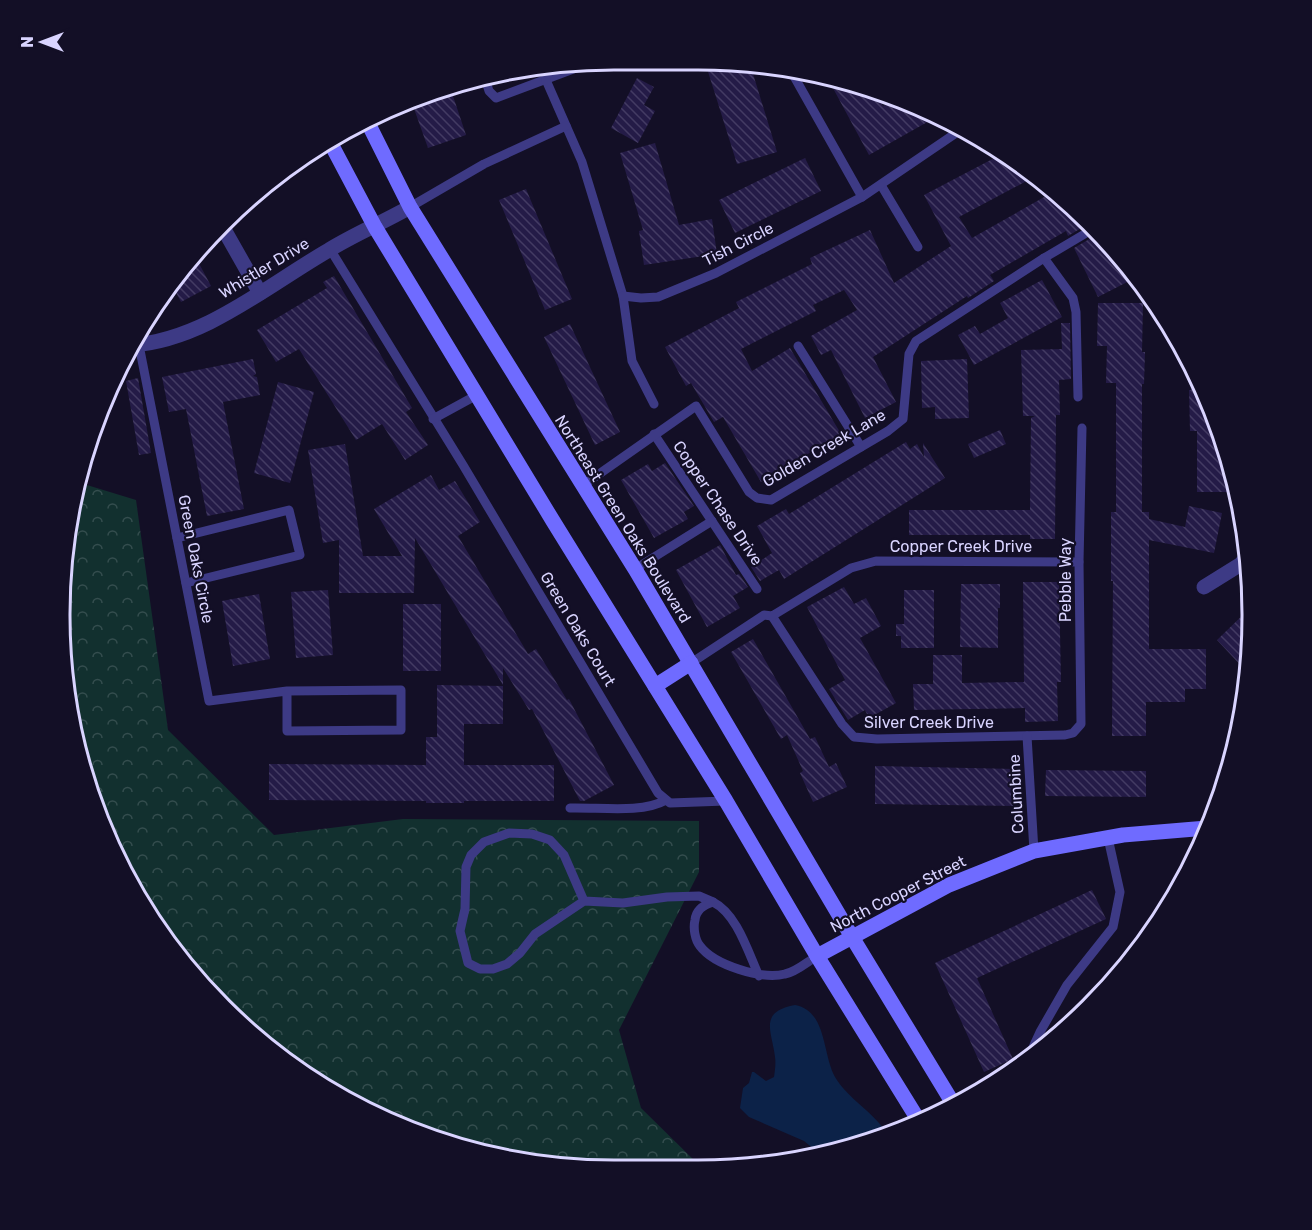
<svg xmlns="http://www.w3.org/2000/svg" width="1312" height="1230" font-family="Rubik,sans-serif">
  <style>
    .forest { fill: url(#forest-crowns) }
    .water { fill: #0c2248 }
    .building { fill: url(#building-back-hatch) }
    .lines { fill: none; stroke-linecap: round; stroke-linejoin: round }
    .service { stroke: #3d3a85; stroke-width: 9 }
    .minor { stroke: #3d3a85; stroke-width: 15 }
    .secondary { stroke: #6f6bff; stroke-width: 15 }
    .labels { text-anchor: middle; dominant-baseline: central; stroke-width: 4.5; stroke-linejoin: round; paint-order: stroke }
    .street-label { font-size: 16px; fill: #d9d4ff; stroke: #130f26 }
    .rim { fill: none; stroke: #d9d4ff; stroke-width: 3 }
  </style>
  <defs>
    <pattern id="forest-crowns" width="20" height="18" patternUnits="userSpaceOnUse" patternTransform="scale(1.5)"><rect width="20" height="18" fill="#12302f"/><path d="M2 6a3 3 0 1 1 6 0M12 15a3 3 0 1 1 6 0" fill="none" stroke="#344d4e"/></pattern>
    <pattern id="building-back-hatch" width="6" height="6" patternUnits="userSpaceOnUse" patternTransform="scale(1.5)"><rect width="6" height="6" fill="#241b47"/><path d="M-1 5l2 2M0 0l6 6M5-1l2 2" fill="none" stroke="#433b63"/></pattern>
  </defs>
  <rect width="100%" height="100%" fill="#130f26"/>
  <polygon class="forest" points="77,482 136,500 168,730 274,835 403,819 699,821 699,872 619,1030 641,1108 700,1166 706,1167 615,1170 507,1159 402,1128 306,1076 222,1007 153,923 102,827 65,688 61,578"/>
  <path class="water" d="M795,1005c32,6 27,48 40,72 14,23 39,35 53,58l-12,5 -56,14 -16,-13 -55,-24 -9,-9 3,-20 6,-5 3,-11h2l12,9 8,-4c1,-7 2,-14 1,-20 -3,-26 -17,-45 20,-52z"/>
  <g class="building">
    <polygon points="734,61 750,64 777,152 737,164 705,62"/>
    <polygon points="827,77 841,79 876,92 883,106 895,99 938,116 869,155"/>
    <polygon points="637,78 654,87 644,105 655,111 638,143 611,128"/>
    <polygon points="451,90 466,135 428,148 412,103"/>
    <polygon points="655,143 679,225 712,219 717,254 644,265 639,231 643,230 620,153"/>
    <polygon points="1002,154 1036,176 959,217 972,238 1053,192 1088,224 1068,236 1066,231 990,275 994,281 968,298 967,296 873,357 896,402 865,418 831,350 821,355 811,336 857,310 844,290 813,305 816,311 741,349 752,371 790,348 841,434 761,482 723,417 714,422 691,383 686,386 665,347 739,308 736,302 812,264 810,258 870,230 894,283 951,246 924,195"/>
    <polygon points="805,158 821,191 735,233 719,200"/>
    <polygon points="526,189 572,299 545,310 499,200"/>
    <polygon points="1098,234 1114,249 1135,278 1098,297 1074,248"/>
    <polygon points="194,254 211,286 181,302 172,285"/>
    <polygon points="334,276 412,408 406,412 428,445 405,460 382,424 356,440 299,349 276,362 257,330 327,288 323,282"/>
    <polygon points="1042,280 1062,317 974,365 958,335 975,326 980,334 1008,318 1000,303"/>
    <polygon points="1098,303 1143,303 1142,352 1145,352 1144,384 1142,384 1142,512 1149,512 1149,519 1185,527 1189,506 1222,513 1214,553 1149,540 1149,649 1206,649 1206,689 1185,689 1185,702 1146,702 1146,736 1112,736 1113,581 1111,581 1111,512 1116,512 1116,383 1106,383 1107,346 1097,346"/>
    <polygon points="1061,323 1070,323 1071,379 1059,380 1060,415 1056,415 1055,539 1030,539 1030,535 909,535 909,510 1030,510 1031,418 1035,416 1023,416 1021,350 1062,349"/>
    <polygon points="570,324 620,432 595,445 544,337"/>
    <polygon points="253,359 256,374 253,376 257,377 260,395 223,402 244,509 207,516 186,409 169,412 162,377"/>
    <polygon points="967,359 969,418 935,419 935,407 922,408 921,361"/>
    <polygon points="1192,369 1222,436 1229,465 1229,492 1197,492 1197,431 1190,431 1189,390 1191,390"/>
    <polygon points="138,378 151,453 139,455 126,381"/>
    <polygon points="278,382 314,392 290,483 254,473"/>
    <polygon points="1000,430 1006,444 974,458 968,444"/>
    <polygon points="906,442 910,449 917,444 924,457 923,443 945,478 784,579 779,570 760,581 751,567 772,553 757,526 786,509 789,514"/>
    <polygon points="345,444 363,556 402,556 374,509 431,475 439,490 455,481 480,522 458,536 528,654 536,649 567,700 569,699 614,785 584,801 580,801 532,709 529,710 503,668 503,685 415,538 414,593 339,593 339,540 323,543 308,450"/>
    <polygon points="665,463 694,506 684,512 688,519 654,538 621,480 648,464 652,471"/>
    <polygon points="720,545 736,575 739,574 748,587 733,596 740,608 707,627 676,570"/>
    <polygon points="1023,582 1059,582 1061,682 1057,682 1058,721 1025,722 1025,708 914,710 913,684 933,684 933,655 962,655 962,683 1024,682"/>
    <polygon points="961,584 1000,584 1000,608 998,608 998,648 960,647"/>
    <polygon points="844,587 854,604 866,598 881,626 860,638 896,703 869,718 865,710 848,720 829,689 845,680 807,607"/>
    <polygon points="328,590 333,655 296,658 291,592"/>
    <polygon points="904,590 934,590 934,648 901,648 901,636 896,636 896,624 904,624"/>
    <polygon points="259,594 270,659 233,666 222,601"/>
    <rect x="403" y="604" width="38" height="67"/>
    <polygon points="1249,609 1251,651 1247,672 1217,640"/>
    <polygon points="753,639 810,739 815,737 829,767 836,763 847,787 813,802 800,773 803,771 787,735 781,739 731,652"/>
    <polygon points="437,685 503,686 503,724 464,724 464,765 554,765 554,801 464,801 464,803 426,803 426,801 269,800 269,764 426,765 426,737 437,737"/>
    <polygon points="875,766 1016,769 1015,806 875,804"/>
    <polygon points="1046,770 1146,771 1146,797 1045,796"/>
    <polygon points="1092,890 1106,919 977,978 1013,1059 984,1072 935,963"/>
  </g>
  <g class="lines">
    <g class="service">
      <polyline points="791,71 862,197"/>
      <polyline points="485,78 489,91 496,98 576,68"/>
      <polyline points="546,80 582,162 623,296 632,361 654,404"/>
      <polyline points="881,185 918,247"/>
      <polyline points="410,207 484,164 566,126"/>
      <polyline points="330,249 463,465 658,793 670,803 726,801"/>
      <polyline points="1044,258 1073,298 1076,312 1078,397"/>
      <polyline points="623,296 641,298 658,297 716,273 862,197 962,129"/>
      <polyline points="139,345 209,701 287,691 401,690 401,730 287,731 287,691"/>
      <polyline points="798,346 861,447"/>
      <polyline points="433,419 477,395"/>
      <polyline points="654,434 757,589"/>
      <polyline points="582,486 696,406 749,492 757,498 771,500 888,431 903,419 909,354 916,341 1044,258 1093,229"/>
      <polyline points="177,538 289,510 300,555 186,583"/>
      <polyline points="635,569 712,521"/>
      <polyline points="772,616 842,724 854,737 877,739 1065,735 1073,733 1081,724 1079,562 1082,428"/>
      <polyline points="691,663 764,615 772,616 851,568 876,561 1079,562"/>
      <polyline points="1027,736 1034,851"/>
      <path d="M570,808c29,-1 71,6 96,-8"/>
      <polyline points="584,901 564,855 550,840 532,834 509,833 484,842 471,855 466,867 465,909 460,931 468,963 480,969 493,969 507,964 520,953 535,934 584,901 623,903 667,897 699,896 713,902"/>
      <path d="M759,976c-11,-24 -22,-62 -46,-74 -10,3 -17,8 -18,18 -2,8 0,20 5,26 14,19 62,34 85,28 11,-2 22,-12 32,-18"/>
      <polyline points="1029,1056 1040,1032 1067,985 1113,927 1120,892 1108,838"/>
    </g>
    <g class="minor">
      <polyline points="222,226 260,293"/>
      <path d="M131,345c72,-4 137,-60 198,-95 26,-16 55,-28 81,-43"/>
      <polyline points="1204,587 1241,564 1248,556"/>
    </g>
    <g class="secondary">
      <polyline points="366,119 410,207 635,569 852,937 954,1105"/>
      <polyline points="330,142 375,227 553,521 726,801 817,956 919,1121"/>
      <polyline points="655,686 691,663"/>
      <polyline points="817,956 949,885 1034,851 1123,835 1207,828"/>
    </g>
  </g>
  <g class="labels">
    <g class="street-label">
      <text transform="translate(738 244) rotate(-27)">Tish Circle</text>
      <text transform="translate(264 268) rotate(-31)">Whistler Drive</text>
      <text transform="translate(824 448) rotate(-30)">Golden Creek Lane</text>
      <text transform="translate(718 503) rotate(56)">Copper Chase Drive</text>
      <text transform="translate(623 519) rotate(58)">Northeast Green Oaks Boulevard</text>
      <text x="961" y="546">Copper Creek Drive</text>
      <text transform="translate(196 559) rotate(79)">Green Oaks Circle</text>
      <text transform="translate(1065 580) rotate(-90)">Pebble Way</text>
      <text transform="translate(578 629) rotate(59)">Green Oaks Court</text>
      <text x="929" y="722">Silver Creek Drive</text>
      <text transform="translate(1016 794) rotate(-93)">Columbine</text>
      <text transform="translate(898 894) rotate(-27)">North Cooper Street</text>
    </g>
  </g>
  <path d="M0 0H1312V1230H0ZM614 70H698A544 544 0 0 1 1242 614V616A544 544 0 0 1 698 1160H614A544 544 0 0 1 70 616V614A544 544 0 0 1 614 70Z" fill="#130f26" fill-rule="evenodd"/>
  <path class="rim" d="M614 70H698A544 544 0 0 1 1242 614V616A544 544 0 0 1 698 1160H614A544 544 0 0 1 70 616V614A544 544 0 0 1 614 70Z"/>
  <g transform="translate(42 42) rotate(270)" stroke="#130f26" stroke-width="4.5" paint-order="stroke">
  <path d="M0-4.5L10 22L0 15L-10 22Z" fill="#d9d4ff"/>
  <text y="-9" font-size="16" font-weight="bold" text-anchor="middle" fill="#d9d4ff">N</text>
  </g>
</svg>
